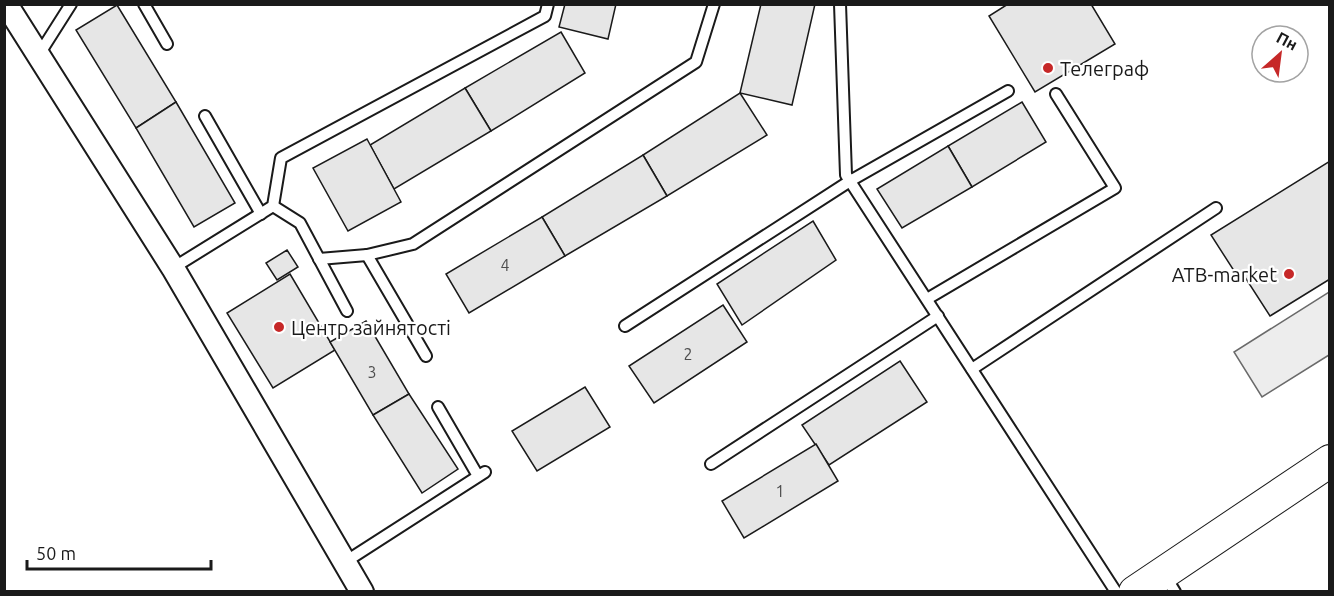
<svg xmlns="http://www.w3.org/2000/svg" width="1334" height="596" font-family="Ubuntu,sans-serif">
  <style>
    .parking { fill: #ededed; stroke: #6a6a6a; stroke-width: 1.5 }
    .building { fill: #e6e6e6; stroke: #1a1a1a; stroke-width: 1.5 }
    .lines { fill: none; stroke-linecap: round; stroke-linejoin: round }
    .lane-casing { stroke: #1a1a1a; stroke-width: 14 }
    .street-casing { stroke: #1a1a1a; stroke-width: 26 }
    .secondary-casing { stroke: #1a1a1a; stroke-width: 34 }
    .lane { stroke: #fff; stroke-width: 10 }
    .street { stroke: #fff; stroke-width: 22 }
    .secondary { stroke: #fff; stroke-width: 32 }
    .poi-dot { fill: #c62828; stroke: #fff; stroke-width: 2 }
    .labels { text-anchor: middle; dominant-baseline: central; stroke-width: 4.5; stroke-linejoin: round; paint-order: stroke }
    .number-label { font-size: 16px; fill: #4d4d4d }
    .poi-label { font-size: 20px; fill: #1a1a1a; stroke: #fff; text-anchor: start }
  </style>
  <rect width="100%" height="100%" fill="#fff"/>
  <polygon class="parking" points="1329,292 1329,355 1262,397 1234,352"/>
  <g class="building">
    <polygon points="565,4 616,4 608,39 559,27"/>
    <polygon points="761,4 815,4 792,105 740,93"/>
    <polygon points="1008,4 1091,4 1115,44 1035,92 989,16"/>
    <polygon points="117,5 176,102 136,128 76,30"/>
    <polygon points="561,32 585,73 491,131 465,88"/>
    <polygon points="465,88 491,131 394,189 370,145"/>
    <polygon points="740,93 767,135 667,196 643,155"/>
    <polygon points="176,102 235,203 194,227 136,128"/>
    <polygon points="1022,102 1046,142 972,187 948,146"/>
    <polygon points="367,139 401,202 348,231 313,168"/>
    <polygon points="948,146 972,187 902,228 877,189"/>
    <polygon points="643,155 667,196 565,256 542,217"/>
    <polygon points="1330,161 1330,279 1270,316 1243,274 1238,277 1211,235"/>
    <polygon points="542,217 565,256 469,313 446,274"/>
    <polygon points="813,221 836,260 742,325 717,284"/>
    <polygon points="287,250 298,267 277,280 266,263"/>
    <polygon points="290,274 335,350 273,388 227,313"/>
    <polygon points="723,305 747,342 654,403 629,366"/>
    <polygon points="366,321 409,394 373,415 330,342"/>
    <polygon points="900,361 927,402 829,465 802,425"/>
    <polygon points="585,387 610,427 537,471 512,431"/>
    <polygon points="409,394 458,469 422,493 373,415"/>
    <polygon points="816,444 838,481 744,538 722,501"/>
  </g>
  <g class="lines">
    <defs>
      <g id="lane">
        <polyline points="144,4 167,44"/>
        <polyline points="840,4 846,175 1116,592"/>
        <polyline points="38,56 71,4"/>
        <polyline points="205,116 261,214"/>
        <polyline points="273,206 300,223 347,311"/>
        <polyline points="367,255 426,356"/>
        <polyline points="319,259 367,255 413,244 696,62 714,4"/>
        <polyline points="173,268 273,206 281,158 545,16 548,4"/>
        <polyline points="927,299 1115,188 1056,94"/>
        <polyline points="625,326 850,181 1008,91"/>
        <polyline points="972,369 1216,208"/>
        <polyline points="438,407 478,476"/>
        <polyline points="711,464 938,316"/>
        <polyline points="345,562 485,472"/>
        <polyline points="1164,574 1175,592"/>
      </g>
      <polyline id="street" points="6,4 173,268 362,592"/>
      <polyline id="secondary" points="1135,592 1330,461"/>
    </defs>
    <use href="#lane" class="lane-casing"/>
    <use href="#street" class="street-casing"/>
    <use href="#secondary" class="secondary-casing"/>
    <use href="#lane" class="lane"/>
    <use href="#street" class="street"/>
    <use href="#secondary" class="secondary"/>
  </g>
  <g class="poi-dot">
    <circle cx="1048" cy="68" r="6"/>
    <circle cx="1289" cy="274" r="6"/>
    <circle cx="279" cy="327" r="6"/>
  </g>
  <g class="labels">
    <g class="number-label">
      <text x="505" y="265">4</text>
      <text x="688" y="354">2</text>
      <text x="372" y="372">3</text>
      <text x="780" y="491">1</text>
    </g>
    <g class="poi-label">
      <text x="1060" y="68">Телеграф</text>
      <text x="1277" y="274" text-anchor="end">ATB-market</text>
      <text x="291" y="327">Центр зайнятості</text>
    </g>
  </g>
  <rect width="1334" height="596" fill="none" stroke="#1a1a1a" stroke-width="12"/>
  <g transform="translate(1280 54) rotate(28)"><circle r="28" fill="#ffffff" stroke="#a3a3a3" stroke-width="1.5"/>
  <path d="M0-4.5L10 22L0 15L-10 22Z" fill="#c62828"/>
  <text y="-9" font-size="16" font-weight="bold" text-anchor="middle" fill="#1a1a1a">Пн</text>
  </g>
  <path d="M27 560v9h184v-9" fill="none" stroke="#1a1a1a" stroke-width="3"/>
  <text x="36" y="560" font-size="18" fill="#1a1a1a" stroke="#ffffff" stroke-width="4.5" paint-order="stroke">50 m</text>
</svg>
